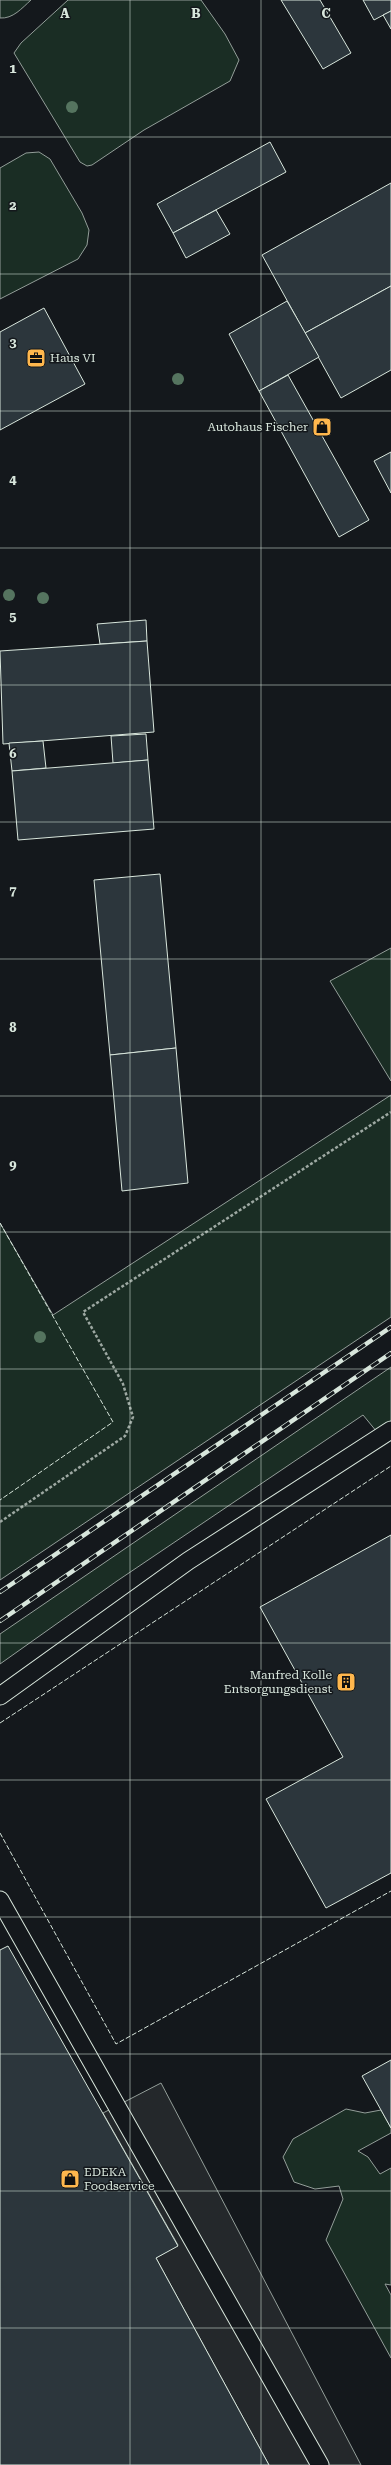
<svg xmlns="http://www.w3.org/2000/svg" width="391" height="2465" font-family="'Roboto Serif',serif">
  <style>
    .green { fill: #1a2d24; stroke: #939e99 }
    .parking { fill: #24282b; stroke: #939e99 }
    .building { fill: #2c363c; stroke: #d8e6dc }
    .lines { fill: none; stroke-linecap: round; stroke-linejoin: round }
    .service-casing { stroke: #d8e6dc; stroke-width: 19 }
    .path { stroke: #9da8a2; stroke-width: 2.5; stroke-dasharray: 3 2; stroke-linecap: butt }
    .service { stroke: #14181c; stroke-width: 17 }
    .rail-casing { stroke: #d8e6dc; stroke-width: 4.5 }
    .rail { stroke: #14181c; stroke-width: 3; stroke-dasharray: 9; stroke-linecap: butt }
    .fence { stroke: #d8e6dc; stroke-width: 1; stroke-dasharray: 5 2; stroke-linecap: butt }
    .tree { fill: #55745f }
    .grid { fill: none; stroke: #d8e6dc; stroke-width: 1; stroke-opacity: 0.55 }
    .labels { text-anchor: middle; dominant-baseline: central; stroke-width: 3; stroke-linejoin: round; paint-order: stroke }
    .poi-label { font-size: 12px; fill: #d8e6dc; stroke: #14181c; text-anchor: start }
    .grid-label { font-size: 13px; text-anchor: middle; font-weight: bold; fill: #d8e6dc; stroke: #14181c; stroke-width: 3; stroke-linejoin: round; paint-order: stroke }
  </style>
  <rect width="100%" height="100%" fill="#14181c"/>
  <g class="green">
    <path d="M0,0h31c-9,8 -18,19 -31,18z"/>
    <polygon points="68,0 201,0 225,34 239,60 230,81 144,130 92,165 87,166 80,162 14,53 21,43"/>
    <polygon points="39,152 50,159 82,213 89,230 87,245 78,259 0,299 0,168 26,153"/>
    <polygon points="391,948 391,1081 330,981"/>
    <polygon points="391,1095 391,1317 0,1580 0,1223 53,1315"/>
    <polygon points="391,1367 391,1423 377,1432 363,1415 117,1581 0,1664 0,1634"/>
    <polygon points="346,2109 365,2113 381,2110 391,2128 391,2133 358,2151 368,2157 380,2174 391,2168 391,2285 385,2284 391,2295 391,2358 326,2240 343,2199 339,2186 315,2189 294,2182 283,2157 293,2139"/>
  </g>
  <polygon class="parking" points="161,2083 361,2465 269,2465 156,2258 178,2245 103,2113"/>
  <g class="building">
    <polygon points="281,0 320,0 351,53 323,69"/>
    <polygon points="363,0 391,0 391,11 374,20"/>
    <polygon points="391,11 391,29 383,15"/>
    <polygon points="270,142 286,172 173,233 157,204"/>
    <polygon points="391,183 391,286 305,333 262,255"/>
    <polygon points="216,210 230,234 186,258 173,233"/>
    <polygon points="391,286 391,370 341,398 305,333"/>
    <polygon points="287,301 319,357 259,391 229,334"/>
    <polygon points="44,308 85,384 0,430 0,332"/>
    <polygon points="288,375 369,520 339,537 259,391"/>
    <polygon points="391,452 391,493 374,461"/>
    <polygon points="146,620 147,641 100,644 97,624"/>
    <polygon points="147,641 154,732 3,744 0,651"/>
    <polygon points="146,734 148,760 113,763 111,736"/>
    <polygon points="43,741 46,768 12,771 9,743"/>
    <polygon points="148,760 154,829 18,840 12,771"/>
    <polygon points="160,874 176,1048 110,1055 94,880"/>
    <polygon points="176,1048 188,1183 122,1191 110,1055"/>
    <polygon points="391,1535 391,1873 326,1908 266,1799 343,1757 260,1607"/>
    <polygon points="8,1946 178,2246 156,2258 269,2465 0,2465 0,1950"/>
    <polygon points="391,2060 391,2128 362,2076"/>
  </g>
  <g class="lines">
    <defs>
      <g id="service">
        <polyline points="0,1696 188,1561 391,1430"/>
        <polyline points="0,1900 320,2465"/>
      </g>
    </defs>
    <use href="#service" class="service-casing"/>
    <polyline class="path" points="0,1522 125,1436 133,1417 123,1384 83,1312 391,1112"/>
    <use href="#service" class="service"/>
    <defs>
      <g id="rail">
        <polyline points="0,1592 391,1327"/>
        <polyline points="0,1621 391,1353"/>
      </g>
    </defs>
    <use href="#rail" class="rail-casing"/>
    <use href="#rail" class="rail"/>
    <g class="fence">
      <polyline points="0,1223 113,1422 0,1500"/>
      <polyline points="0,1723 391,1466"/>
      <polyline points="0,1833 116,2044 391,1891"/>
    </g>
  </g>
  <g class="tree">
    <circle cx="72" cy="107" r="6"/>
    <circle cx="178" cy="379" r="6"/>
    <circle cx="9" cy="595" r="6"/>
    <circle cx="43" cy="598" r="6"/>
    <circle cx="40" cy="1337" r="6"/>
  </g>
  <path class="grid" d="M130,0v2465M261,0v2465M0,137h391M0,274h391M0,411h391M0,548h391M0,685h391M0,822h391M0,959h391M0,1096h391M0,1232h391M0,1369h391M0,1506h391M0,1643h391M0,1780h391M0,1917h391M0,2054h391M0,2191h391M0,2328h391"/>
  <defs>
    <symbol id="office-square" viewBox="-11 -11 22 22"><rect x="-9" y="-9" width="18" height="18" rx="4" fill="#ffb74d" stroke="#14181c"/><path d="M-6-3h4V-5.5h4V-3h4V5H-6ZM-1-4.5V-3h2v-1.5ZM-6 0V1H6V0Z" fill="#111"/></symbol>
    <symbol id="shop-square" viewBox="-11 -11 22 22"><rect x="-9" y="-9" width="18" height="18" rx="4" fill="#ffb74d" stroke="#14181c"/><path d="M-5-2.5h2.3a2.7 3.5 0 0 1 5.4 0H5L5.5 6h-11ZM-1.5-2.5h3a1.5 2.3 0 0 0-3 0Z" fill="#111"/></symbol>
    <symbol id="building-square" viewBox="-11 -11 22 22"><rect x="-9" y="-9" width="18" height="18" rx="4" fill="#ffb74d" stroke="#14181c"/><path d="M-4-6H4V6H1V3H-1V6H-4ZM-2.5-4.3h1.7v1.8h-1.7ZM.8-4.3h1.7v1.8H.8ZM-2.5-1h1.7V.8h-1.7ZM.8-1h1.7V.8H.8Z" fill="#111"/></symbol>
  </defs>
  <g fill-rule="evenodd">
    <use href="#office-square" x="25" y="347" width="22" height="22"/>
    <use href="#shop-square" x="311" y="416" width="22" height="22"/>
    <use href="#building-square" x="335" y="1671" width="22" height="22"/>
    <use href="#shop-square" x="59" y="2168" width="22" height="22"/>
  </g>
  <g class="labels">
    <g class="poi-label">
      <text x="50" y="358">Haus VI</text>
      <text x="308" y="427" text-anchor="end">Autohaus Fischer</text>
      <text x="332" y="1675" text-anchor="end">Manfred Kolle<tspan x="332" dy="14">Entsorgungsdienst</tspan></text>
      <text x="84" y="2172">EDEKA<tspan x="84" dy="14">Foodservice</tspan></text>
    </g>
  </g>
  <g class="grid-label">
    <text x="65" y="18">A</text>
    <text x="196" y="18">B</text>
    <text x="326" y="18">C</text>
    <text x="13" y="73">1</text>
    <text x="13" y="210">2</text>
    <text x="13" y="347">3</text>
    <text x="13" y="484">4</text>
    <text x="13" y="621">5</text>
    <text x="13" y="758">6</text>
    <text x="13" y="895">7</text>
    <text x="13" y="1032">8</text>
    <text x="13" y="1169">9</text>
  </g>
</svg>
